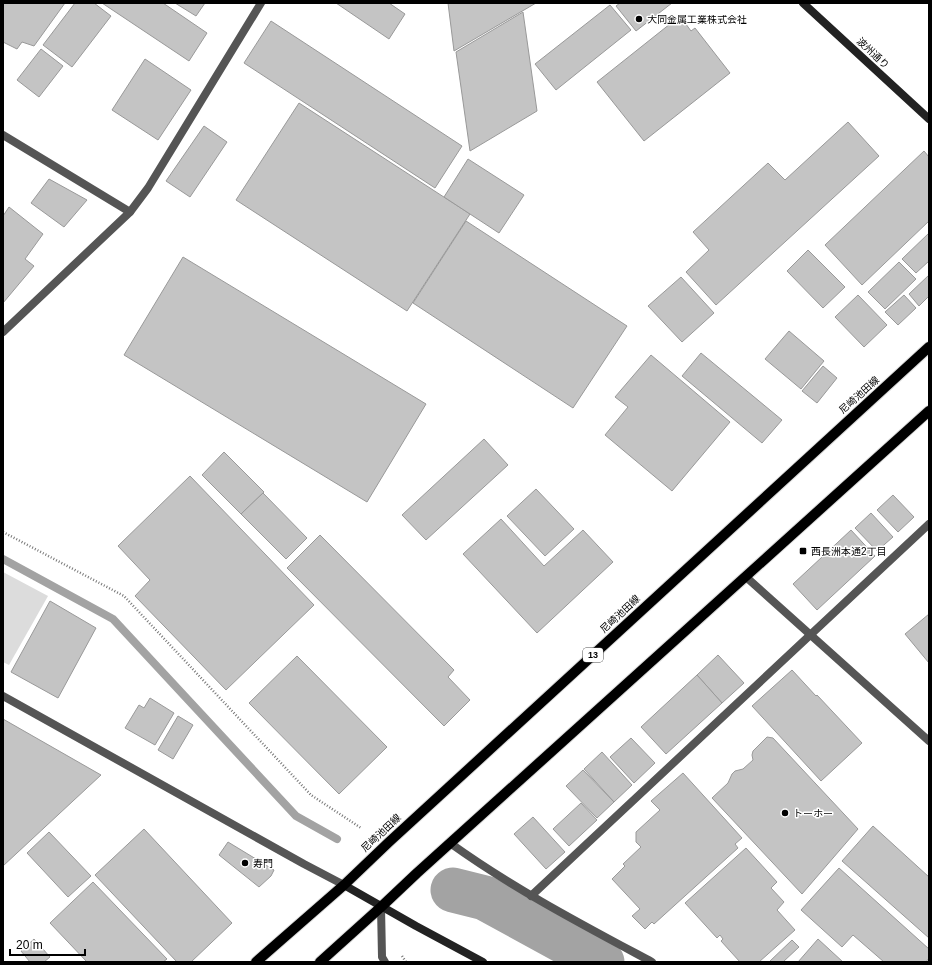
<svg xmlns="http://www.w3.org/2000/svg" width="932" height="965" font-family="Arial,'Noto Sans JP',sans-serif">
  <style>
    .green { fill: #dcdcdc }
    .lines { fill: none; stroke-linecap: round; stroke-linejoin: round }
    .stream { stroke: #a3a3a3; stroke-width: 8 }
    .river { stroke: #a3a3a3; stroke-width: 45 }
    .building { fill: #c4c4c4; stroke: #999 }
    .primary-casing { stroke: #dbdbdb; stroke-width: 12 }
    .path { stroke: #777; stroke-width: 2.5; stroke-dasharray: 1 2; stroke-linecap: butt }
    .street { stroke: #555; stroke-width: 8 }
    .secondary { stroke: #222; stroke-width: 8 }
    .primary { stroke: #000; stroke-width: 10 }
    .poi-dot { fill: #000; stroke: #fff; stroke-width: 1.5 }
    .labels { text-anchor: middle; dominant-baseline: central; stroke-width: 3; stroke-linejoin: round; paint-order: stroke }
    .shield { fill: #fff; stroke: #4c4c4c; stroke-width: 1 }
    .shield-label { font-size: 9px; font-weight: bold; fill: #000 }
    .poi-label { font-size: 10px; fill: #000; stroke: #fff; text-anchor: start }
    .street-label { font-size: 10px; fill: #000; stroke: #fff }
  </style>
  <rect width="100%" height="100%" fill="#fff"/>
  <polygon class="green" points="3,572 48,596 9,665 3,662"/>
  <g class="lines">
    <polyline class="stream" points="3,559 113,619 296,816 337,839"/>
    <polyline class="river" points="453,890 485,898 602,962"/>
  </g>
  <g class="building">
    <polygon points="3,3 65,3 34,46 22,42 17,49 3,42"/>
    <polygon points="75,3 94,3 111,16 72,67 43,45"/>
    <polygon points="102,3 163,3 207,33 189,61"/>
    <polygon points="175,3 205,3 196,16"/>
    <polygon points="336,3 389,3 405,14 389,39"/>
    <polygon points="448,3 536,3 454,51"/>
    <polygon points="620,3 672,3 636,31 616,6"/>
    <polygon points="610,5 631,30 556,90 535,64"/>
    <polygon points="523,12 537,111 470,151 456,52"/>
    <polygon points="680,16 691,31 695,28 730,73 644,141 597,82"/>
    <polygon points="271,21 462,146 435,188 244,63"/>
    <polygon points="41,49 63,66 39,97 17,80"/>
    <polygon points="145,59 191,90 158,140 112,110"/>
    <polygon points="299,103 470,214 407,311 236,200"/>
    <polygon points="848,122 879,156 716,305 686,272 709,250 693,232 768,163 785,180"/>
    <polygon points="204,126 227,142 190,197 166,181"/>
    <polygon points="924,151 929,157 929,221 862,285 825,245"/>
    <polygon points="468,159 524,195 499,233 444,197"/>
    <polygon points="49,179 87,200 64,227 31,203"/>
    <polygon points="9,207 43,234 25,259 34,266 3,303 3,216"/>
    <polygon points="466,221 627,326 573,408 413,303"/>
    <polygon points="929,233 929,261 916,273 902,259"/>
    <polygon points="808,250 845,287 823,308 787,271"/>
    <polygon points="183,257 426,404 367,502 124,355"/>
    <polygon points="899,262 916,279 885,309 868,292"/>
    <polygon points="929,275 929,296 919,306 909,294"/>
    <polygon points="681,277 714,313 682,342 648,306"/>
    <polygon points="858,295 887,325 864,347 835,317"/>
    <polygon points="904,295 916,308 898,325 885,312"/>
    <polygon points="789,331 824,361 801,389 765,359"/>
    <polygon points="701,353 782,420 762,443 682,376"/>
    <polygon points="651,355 730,422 672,491 605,435 628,407 615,397"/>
    <polygon points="823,366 837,378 817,403 802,391"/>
    <polygon points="484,439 508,465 426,540 402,515"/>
    <polygon points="224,452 264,492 241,514 202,475"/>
    <polygon points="190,476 314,605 226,690 135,596 150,580 118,546"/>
    <polygon points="536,489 574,529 545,556 507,516"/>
    <polygon points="263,493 307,538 286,559 241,514"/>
    <polygon points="893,495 914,517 898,532 877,510"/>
    <polygon points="871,513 893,537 877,551 855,528"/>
    <polygon points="501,519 544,566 583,530 613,562 537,633 463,554"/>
    <polygon points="851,530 875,556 817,610 793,584"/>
    <polygon points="320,535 454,670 448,677 470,700 444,726 287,568"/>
    <polygon points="50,601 96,628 58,698 11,672"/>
    <polygon points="929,614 929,663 905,634"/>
    <polygon points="718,655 744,683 722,703 697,675"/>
    <polygon points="297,656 387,747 339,794 249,703"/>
    <polygon points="792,670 816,696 817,695 862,743 821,781 752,706"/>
    <polygon points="697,675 722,703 666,754 641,727"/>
    <polygon points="150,698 174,713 155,745 125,728 139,705 144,708"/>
    <polygon points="178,716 193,725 173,759 158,750"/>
    <polygon points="3,719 101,775 3,866"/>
    <polygon points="767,737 773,738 858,829 802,894 712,798 728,783 732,774 735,771 743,769 753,760 752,755 753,751"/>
    <polygon points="631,738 655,763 634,783 610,757"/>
    <polygon points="602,752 632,785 614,802 584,769"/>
    <polygon points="583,770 614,802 597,818 566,786"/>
    <polygon points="683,773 742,838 735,844 738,848 654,924 652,922 645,929 632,916 640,909 612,879 625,866 623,864 641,847 636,842 636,832 660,810 651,801"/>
    <polygon points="581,803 597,820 569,846 553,829"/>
    <polygon points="533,817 565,852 546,869 514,834"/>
    <polygon points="873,826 929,877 929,938 842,861"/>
    <polygon points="144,829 232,923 191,962 177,962 95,875"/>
    <polygon points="49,832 91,876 68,897 27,853"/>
    <polygon points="228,842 274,870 271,876 259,887 219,855"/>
    <polygon points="746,848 777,882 771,888 784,902 777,910 795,930 759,962 740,962 721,941 723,939 720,935 717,938 685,903"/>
    <polygon points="839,868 929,949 929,958 926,962 884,962 853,935 842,947 801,910"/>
    <polygon points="93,882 167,959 163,962 87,962 50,923"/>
    <polygon points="34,939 50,957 44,962 30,962 21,951"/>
    <polygon points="818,939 843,962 798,962"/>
    <polygon points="792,940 799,947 783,962 769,962"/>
  </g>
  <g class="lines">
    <defs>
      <g id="primary">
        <polyline points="256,962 344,885 389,842 929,347"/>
        <polyline points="320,962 381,907 417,873 929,411"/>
      </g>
    </defs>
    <use href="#primary" class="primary-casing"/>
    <g class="path">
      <polyline points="3,532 124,596 311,795 361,828"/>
      <polyline points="402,956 406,962"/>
    </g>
    <g class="street">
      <polyline points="3,135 130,212"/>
      <polyline points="3,332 130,212 148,188 261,3"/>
      <polyline points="746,577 929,741"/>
      <polyline points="3,696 304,864 344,885"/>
      <path d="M450,843c64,46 133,82 202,119"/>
      <polyline points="531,896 929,524"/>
      <polyline points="381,907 382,957 385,962"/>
    </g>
    <g class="secondary">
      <polyline points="803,3 929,119"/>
      <polyline points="344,885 416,926 483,962"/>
    </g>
    <use href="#primary" class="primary"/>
  </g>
  <g class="poi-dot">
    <circle cx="639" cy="19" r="4"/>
    <rect x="799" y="547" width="8" height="8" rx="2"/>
    <circle cx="785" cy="813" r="4"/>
    <circle cx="245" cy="863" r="4"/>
  </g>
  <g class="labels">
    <rect class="shield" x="583" y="648" width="20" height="14" rx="3"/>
    <g class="shield-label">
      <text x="593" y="655">13</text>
    </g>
    <g class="poi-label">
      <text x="647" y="19">大同金属工業株式会社</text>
      <text x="811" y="551">西長洲本通2丁目</text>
      <text x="793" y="813">トーホー</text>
      <text x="253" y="863">寿門</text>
    </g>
    <g class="street-label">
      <text transform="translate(873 53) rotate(43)">波州通り</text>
      <text transform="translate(859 395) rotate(-42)">尼崎池田線</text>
      <text transform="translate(620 614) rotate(-43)">尼崎池田線</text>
      <text transform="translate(381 833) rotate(-43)">尼崎池田線</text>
    </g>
  </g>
  <rect width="932" height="965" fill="none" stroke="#000000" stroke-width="8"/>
  <path d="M10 949v6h75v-6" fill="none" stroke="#000000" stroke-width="2"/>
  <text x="16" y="949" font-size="12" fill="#000000" stroke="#ffffff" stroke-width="3" paint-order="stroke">20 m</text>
</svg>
